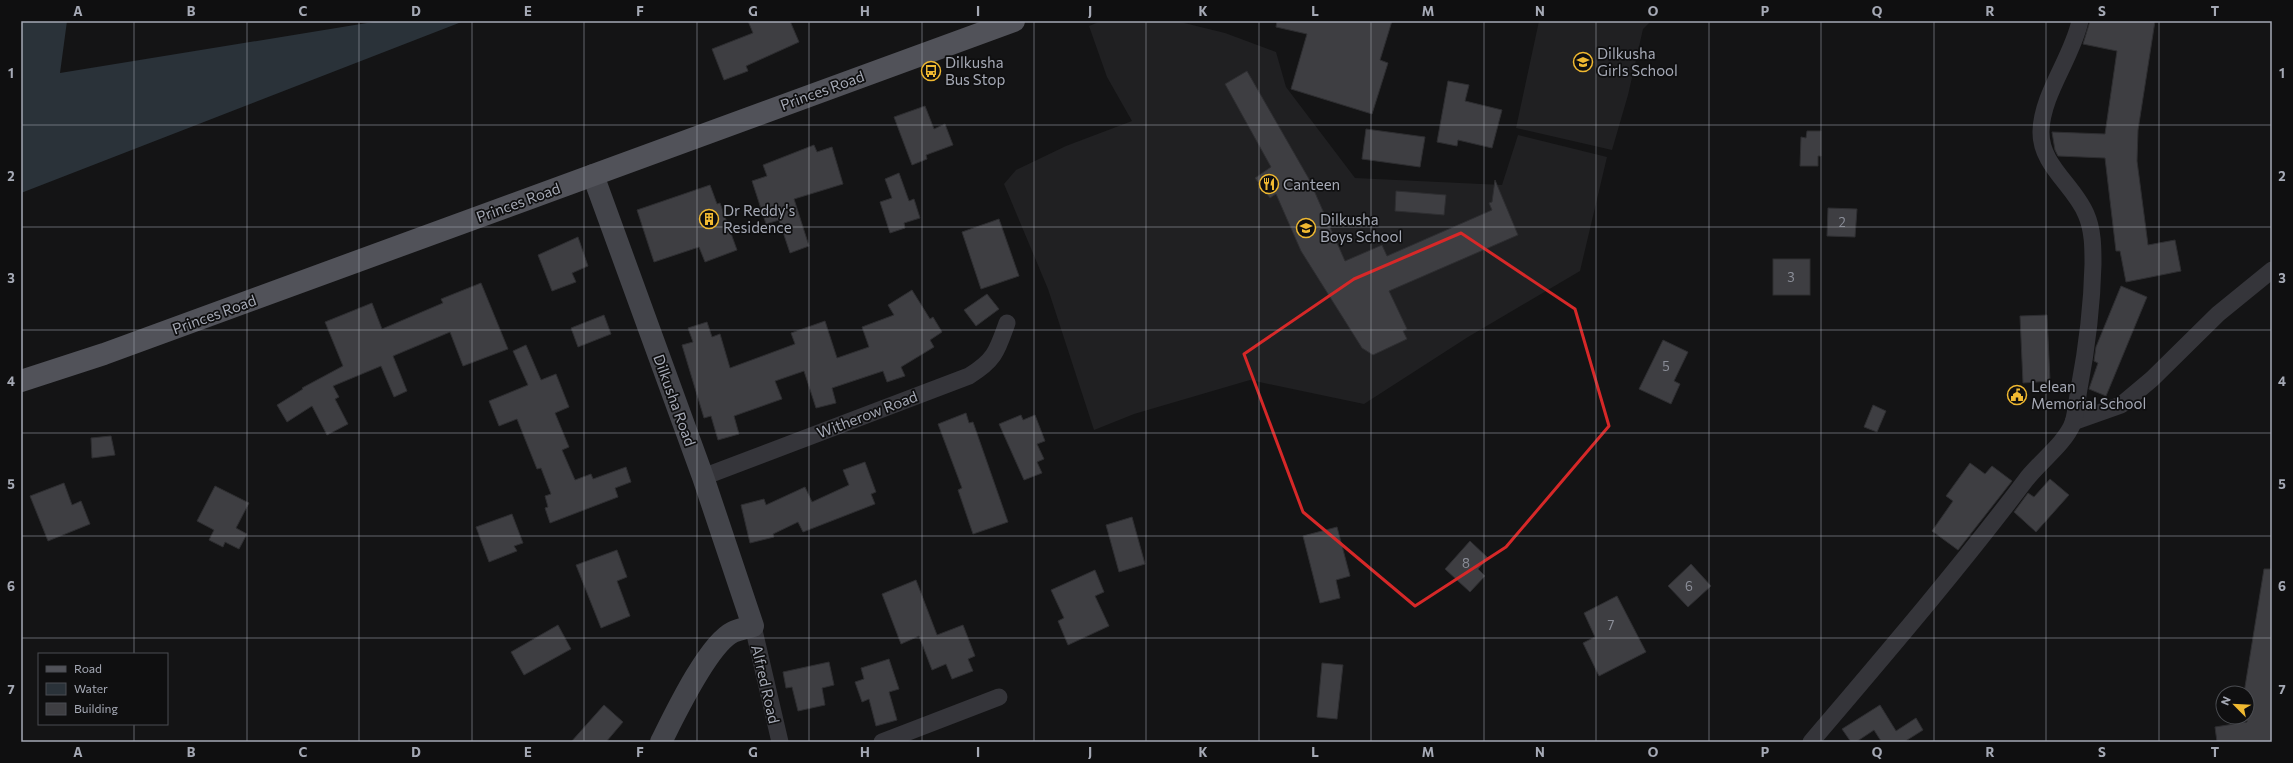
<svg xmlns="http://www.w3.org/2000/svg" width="2293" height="763" font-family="Commissioner,sans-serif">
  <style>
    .built { fill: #202022 }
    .water { fill: #2a3239 }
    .building { fill: #3e3e42; stroke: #2e2e31 }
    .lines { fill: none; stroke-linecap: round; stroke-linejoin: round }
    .street { stroke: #35353a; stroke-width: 17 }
    .secondary { stroke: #43444a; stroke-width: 22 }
    .primary { stroke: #515259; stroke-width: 22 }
    .marked { fill: none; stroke: #d62828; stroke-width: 3; stroke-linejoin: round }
    .grid { fill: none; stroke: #a5a9b5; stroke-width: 1; stroke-opacity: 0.55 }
    .labels { text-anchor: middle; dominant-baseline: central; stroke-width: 3.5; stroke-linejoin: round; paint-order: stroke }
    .number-label { font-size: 13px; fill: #8b8e98 }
    .poi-label { font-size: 15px; fill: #a5a9b5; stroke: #0f0f10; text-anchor: start }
    .street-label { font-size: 15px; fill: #a5a9b5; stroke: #0f0f10 }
    .neatline { fill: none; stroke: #a5a9b5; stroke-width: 1.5 }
    .grid-label { font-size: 13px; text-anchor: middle; font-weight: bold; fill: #a5a9b5 }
  </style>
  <rect width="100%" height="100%" fill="#141415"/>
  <g class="built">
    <polygon points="1101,21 1176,21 1225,33 1276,52 1286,87 1355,178 1502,185 1518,135 1607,157 1580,271 1468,337 1364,404 1250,380 1134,414 1094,430 1048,289 1004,184 1016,170 1066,146 1132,121 1107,77 1089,26"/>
    <polygon points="1539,21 1651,21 1643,29 1628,95 1612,150 1516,128"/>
  </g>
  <polygon class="water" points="21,21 67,21 60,73 379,21 464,21 21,193"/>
  <g class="building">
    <polygon points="748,21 790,21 799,42 746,66 748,71 724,80 712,49 753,33"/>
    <polygon points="1277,21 1392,21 1380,60 1388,63 1372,114 1291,89 1307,34 1276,27"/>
    <polygon points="2090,21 2155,21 2138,130 2137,161 2148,245 2175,240 2181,271 2126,282 2120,251 2116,251 2105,158 2058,156 2055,150 2052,132 2105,134 2117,51 2083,44"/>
    <polygon points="1247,71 1309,179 1345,261 1382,245 1387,256 1492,210 1489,203 1492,202 1495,180 1518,235 1389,291 1407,329 1403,331 1407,339 1373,355 1362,348 1301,251 1276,194 1270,198 1255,178 1271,167 1225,84"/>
    <polygon points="1448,81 1469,85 1465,101 1502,110 1492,148 1458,140 1457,146 1437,142"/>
    <polygon points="925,106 934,129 945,124 953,145 926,155 927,159 912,165 894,117"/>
    <polygon points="1366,129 1425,137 1420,167 1362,159"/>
    <polygon points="1807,131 1821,131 1821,156 1818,156 1818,166 1800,166 1801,137 1806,138"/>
    <polygon points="814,145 817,152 832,147 843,184 794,199 809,246 790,253 779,220 766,224 752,181 767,176 763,165"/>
    <polygon points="899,173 909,201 914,199 920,218 904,223 905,228 890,233 880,202 892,198 885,179"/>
    <polygon points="710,185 717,204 720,203 737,250 705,262 699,247 654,262 637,210"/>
    <polygon points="1396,191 1446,195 1444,215 1395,211"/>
    <polygon points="1828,208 1857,209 1855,237 1827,236"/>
    <polygon points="999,219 1019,276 981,289 962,232"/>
    <polygon points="578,237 588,266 572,273 576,282 552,291 538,255"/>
    <rect x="1773" y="259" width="37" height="36"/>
    <polygon points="481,283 508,349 463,366 450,332 393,356 407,391 394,397 381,366 333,386 339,397 335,399 348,424 327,435 312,406 287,422 277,405 303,389 302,388 343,366 325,322 372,303 382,329 443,303 441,299"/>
    <polygon points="2121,286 2147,297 2106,396 2089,389 2098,363 2094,361 2096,347"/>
    <polygon points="912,290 930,319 933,317 942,332 930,340 934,347 901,367 905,376 887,382 883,371 832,388 836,403 816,408 804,371 775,381 782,399 734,416 739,434 718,440 711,416 704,418 682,345 693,342 688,328 707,322 712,337 720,334 730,368 795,344 791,333 825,321 837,358 869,347 862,327 894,315 888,305"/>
    <polygon points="987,294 999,309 976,326 964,310"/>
    <polygon points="604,315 611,334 578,347 571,328"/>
    <polygon points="2047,315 2050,381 2023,383 2020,316"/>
    <polygon points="1663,340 1688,352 1674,381 1680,384 1671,404 1639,389"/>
    <polygon points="526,345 541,380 556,374 569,407 555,413 569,447 562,450 575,480 591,474 593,479 626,467 631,482 615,488 618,497 550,523 545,508 548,507 545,496 551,494 541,468 537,469 517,419 499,426 489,401 528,385 513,351"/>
    <polygon points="1873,405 1886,411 1877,432 1864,427"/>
    <polygon points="966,413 969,423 973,422 1008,522 973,534 958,490 962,488 938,424"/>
    <polygon points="1021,415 1023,420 1035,415 1045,441 1037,444 1044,459 1037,462 1042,473 1024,480 999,424"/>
    <polygon points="111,436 115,455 92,458 91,438"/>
    <polygon points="865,462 876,492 871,494 875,504 803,532 798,522 773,534 774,537 750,543 741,505 764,499 766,505 805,487 812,502 849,485 843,470"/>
    <polygon points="1970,463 1985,474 1992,466 2012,481 1958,550 1932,531 1953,501 1946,496"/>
    <polygon points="2050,479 2069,495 2036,532 2014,512 2028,493 2034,497"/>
    <polygon points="64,483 72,505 81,501 90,524 48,541 30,496"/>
    <polygon points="215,486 249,503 236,528 247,534 239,549 225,542 223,547 209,540 214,530 197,521"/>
    <polygon points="512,514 523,543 514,546 517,551 489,562 476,527"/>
    <polygon points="1132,517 1145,564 1119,572 1106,525"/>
    <polygon points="1337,527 1350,576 1336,580 1340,598 1320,603 1303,536"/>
    <polygon points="1470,541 1488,558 1478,569 1485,576 1470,592 1445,569"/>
    <polygon points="617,550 627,577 617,581 630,616 601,628 576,565"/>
    <polygon points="1691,564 1711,586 1688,607 1668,586"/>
    <polygon points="2264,569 2272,569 2272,742 2217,742 2215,727 2247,722 2247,693 2244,693"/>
    <polygon points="1095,570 1104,592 1095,596 1109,626 1068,645 1058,621 1064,618 1051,590"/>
    <polygon points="916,580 937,635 963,625 975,656 968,659 973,671 952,679 946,664 932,670 919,636 901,644 882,594"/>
    <polygon points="1617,596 1646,652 1599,676 1583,643 1595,637 1584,613"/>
    <polygon points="558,625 571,649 524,675 511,652"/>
    <polygon points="889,659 899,689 889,692 897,720 876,726 869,699 862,702 855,682 864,679 861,668"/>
    <polygon points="829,662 834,685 822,688 825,705 798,711 792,687 786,688 783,672"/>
    <polygon points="1322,663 1343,665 1337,719 1317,717"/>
    <polygon points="604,705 623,722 606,742 571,742"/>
    <polygon points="1880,705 1896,731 1916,718 1923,730 1904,742 1878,742 1881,741 1874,730 1856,742 1851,742 1842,729"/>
  </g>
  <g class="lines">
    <g class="street">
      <polyline points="2073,422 2121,405 2152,379 2218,314 2272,270"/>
      <path d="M703,477l266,-101c26,-16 28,-25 38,-53"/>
      <polyline points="753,626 780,742"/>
      <polyline points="882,742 999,697"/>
      <path d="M1811,742c73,-86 146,-171 214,-261 14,-19 39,-36 48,-58 3,-10 4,-23 6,-34 8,-42 13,-82 14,-125 0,-17 0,-34 -7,-50 -12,-29 -46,-49 -45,-83 1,-37 31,-73 39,-110"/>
    </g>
    <path class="secondary" d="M593,175l110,302 50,149c-6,2 -14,3 -20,6 -25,12 -59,84 -72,110"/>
    <polyline class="primary" points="21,381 104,354 1014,21"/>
  </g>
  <path class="marked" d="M1461,233l114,76 34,117 -103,121 -91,59 -112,-94 -59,-158 110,-75z"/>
  <path class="grid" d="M134,21v633M247,21v721M359,21v721M472,21v721M584,21v721M697,21v721M809,21v721M922,21v721M1034,21v721M1146,21v721M1259,21v721M1371,21v721M1484,21v721M1596,21v721M1709,21v721M1821,21v721M1934,21v721M2046,21v721M2159,21v721M21,125h2251M21,227h2251M21,330h2251M21,433h2251M21,536h2251M21,638h2251M134,724v18"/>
  <defs>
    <symbol id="school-ring" viewBox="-11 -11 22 22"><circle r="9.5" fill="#0f0f10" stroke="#f0b931" stroke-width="1.5"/><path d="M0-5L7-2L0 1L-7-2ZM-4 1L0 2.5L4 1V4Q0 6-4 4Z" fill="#f0b931"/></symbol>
    <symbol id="bus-ring" viewBox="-11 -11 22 22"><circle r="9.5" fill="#0f0f10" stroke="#f0b931" stroke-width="1.5"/><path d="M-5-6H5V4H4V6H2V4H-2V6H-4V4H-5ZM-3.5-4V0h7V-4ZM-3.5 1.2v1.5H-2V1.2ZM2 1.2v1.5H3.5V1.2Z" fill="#f0b931"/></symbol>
    <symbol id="restaurant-ring" viewBox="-11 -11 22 22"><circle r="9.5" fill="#0f0f10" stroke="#f0b931" stroke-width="1.5"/><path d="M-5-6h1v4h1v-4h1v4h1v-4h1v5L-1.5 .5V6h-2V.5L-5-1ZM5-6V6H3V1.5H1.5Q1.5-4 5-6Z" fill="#f0b931"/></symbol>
    <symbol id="building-ring" viewBox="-11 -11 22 22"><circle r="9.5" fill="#0f0f10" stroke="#f0b931" stroke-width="1.5"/><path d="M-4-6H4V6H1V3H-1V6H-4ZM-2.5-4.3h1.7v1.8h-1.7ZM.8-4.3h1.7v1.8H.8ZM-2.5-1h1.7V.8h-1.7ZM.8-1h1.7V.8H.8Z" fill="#f0b931"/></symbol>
    <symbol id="civic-ring" viewBox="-11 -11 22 22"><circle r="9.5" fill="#0f0f10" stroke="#f0b931" stroke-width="1.5"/><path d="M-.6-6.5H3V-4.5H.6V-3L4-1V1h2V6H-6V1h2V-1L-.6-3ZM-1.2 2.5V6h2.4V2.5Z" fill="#f0b931"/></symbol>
  </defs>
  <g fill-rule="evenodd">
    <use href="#school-ring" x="1572" y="51" width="22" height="22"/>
    <use href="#bus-ring" x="920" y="60" width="22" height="22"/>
    <use href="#restaurant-ring" x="1258" y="173" width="22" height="22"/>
    <use href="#building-ring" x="698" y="208" width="22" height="22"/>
    <use href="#school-ring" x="1295" y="217" width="22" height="22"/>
    <use href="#civic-ring" x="2006" y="384" width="22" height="22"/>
  </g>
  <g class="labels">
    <g class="number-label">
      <text x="1842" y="222">2</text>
      <text x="1791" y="277">3</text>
      <text x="1666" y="366">5</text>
      <text x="1466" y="563">8</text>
      <text x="1689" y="586">6</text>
      <text x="1611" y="625">7</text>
    </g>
    <g class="poi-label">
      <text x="1597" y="53">Dilkusha<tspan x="1597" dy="17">Girls School</tspan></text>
      <text x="945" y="62">Dilkusha<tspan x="945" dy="17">Bus Stop</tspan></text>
      <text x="1283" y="184">Canteen</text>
      <text x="723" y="210">Dr Reddy's<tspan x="723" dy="17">Residence</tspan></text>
      <text x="1320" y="219">Dilkusha<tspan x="1320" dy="17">Boys School</tspan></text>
      <text x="2031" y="386">Lelean<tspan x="2031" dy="17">Memorial School</tspan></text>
    </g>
    <g class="street-label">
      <text transform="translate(822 90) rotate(-20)">Princes Road</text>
      <text transform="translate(518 202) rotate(-20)">Princes Road</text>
      <text transform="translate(214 314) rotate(-20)">Princes Road</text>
      <text transform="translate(675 400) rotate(70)">Dilkusha Road</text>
      <text transform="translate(867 414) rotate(-21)">Witherow Road</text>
      <text transform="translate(766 684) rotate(77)">Alfred Road</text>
    </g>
  </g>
  <rect width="2293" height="763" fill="none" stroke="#0f0f10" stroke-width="44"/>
  <rect x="38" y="653" width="130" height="72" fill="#0f0f10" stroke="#4b4d52"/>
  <rect x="46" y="666" width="20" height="6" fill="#515259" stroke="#4b4d52"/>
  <text x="74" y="673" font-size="12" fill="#a5a9b5">Road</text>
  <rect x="46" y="683" width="20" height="12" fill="#2a3239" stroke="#4b4d52"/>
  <text x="74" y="693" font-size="12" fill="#a5a9b5">Water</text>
  <rect x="46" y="703" width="20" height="12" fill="#3e3e42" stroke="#4b4d52"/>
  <text x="74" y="713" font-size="12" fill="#a5a9b5">Building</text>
  <g transform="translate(2235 705) rotate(294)"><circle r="19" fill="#0f0f10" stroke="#4b4d52"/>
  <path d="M0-3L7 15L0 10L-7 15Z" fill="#f0b931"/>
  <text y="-6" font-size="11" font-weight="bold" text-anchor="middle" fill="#a5a9b5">N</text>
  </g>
  <rect x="22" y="22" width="2249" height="719" class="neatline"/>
  <g class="grid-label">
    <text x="78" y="16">A</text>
    <text x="191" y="16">B</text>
    <text x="303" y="16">C</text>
    <text x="416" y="16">D</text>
    <text x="528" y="16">E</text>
    <text x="640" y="16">F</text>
    <text x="753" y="16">G</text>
    <text x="865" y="16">H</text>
    <text x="978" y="16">I</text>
    <text x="1090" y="16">J</text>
    <text x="1203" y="16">K</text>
    <text x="1315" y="16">L</text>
    <text x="1428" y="16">M</text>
    <text x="1540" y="16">N</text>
    <text x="1653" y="16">O</text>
    <text x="1765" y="16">P</text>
    <text x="1877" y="16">Q</text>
    <text x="1990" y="16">R</text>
    <text x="2102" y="16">S</text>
    <text x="2215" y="16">T</text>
    <text x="11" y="78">1</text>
    <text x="2282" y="78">1</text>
    <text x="11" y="181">2</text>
    <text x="2282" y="181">2</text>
    <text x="11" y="283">3</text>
    <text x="2282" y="283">3</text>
    <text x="11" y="386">4</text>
    <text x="2282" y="386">4</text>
    <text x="11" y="489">5</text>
    <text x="2282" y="489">5</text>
    <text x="11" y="591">6</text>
    <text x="2282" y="591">6</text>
    <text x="11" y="694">7</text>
    <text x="2282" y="694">7</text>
    <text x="78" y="757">A</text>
    <text x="191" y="757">B</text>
    <text x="303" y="757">C</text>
    <text x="416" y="757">D</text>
    <text x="528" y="757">E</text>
    <text x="640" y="757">F</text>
    <text x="753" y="757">G</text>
    <text x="865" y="757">H</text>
    <text x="978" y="757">I</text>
    <text x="1090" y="757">J</text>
    <text x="1203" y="757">K</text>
    <text x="1315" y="757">L</text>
    <text x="1428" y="757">M</text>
    <text x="1540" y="757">N</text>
    <text x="1653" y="757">O</text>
    <text x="1765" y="757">P</text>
    <text x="1877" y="757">Q</text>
    <text x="1990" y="757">R</text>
    <text x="2102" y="757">S</text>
    <text x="2215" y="757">T</text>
  </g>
</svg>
